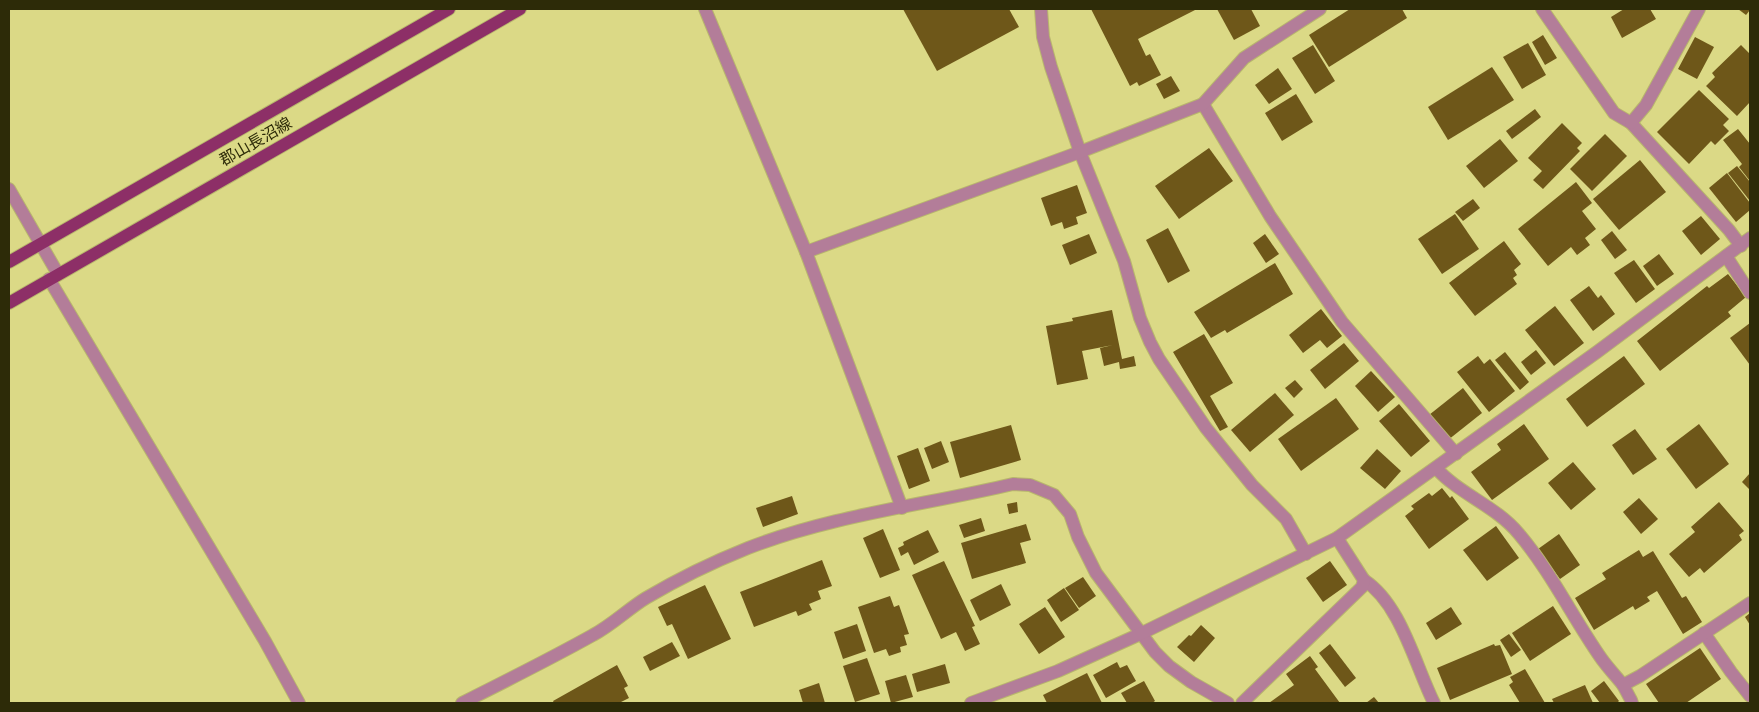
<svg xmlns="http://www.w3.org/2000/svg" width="1759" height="712" font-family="'Source Sans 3','Noto Sans JP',sans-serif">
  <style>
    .building { fill: #6e5719 }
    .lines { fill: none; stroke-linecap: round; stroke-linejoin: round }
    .minor-casing { stroke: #b8b66d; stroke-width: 14 }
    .tertiary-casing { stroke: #b8b66d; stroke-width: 14 }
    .primary-casing { stroke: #b8b66d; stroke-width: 14 }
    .minor { stroke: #b37d99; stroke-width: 12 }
    .tertiary { stroke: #b37d99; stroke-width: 12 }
    .primary { stroke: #8d2f67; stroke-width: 12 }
    .labels { text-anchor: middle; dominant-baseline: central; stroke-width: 5; stroke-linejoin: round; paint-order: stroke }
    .street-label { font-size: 16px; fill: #2d2b08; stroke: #dbd986 }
  </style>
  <rect width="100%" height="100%" fill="#dbd986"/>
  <g class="building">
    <polygon points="903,9 1009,9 1019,27 937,71"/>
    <polygon points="1091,9 1197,9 1138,39 1146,56 1150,54 1161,75 1139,86 1137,82 1130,86"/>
    <polygon points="1217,9 1251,9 1260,26 1234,40"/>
    <polygon points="1350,9 1402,9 1407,18 1329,67 1309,35"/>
    <polygon points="1624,9 1650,9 1656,19 1622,38 1611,17"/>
    <polygon points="1738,9 1750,9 1750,10 1746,15"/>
    <polygon points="1543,35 1557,58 1545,65 1532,42"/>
    <polygon points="1695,37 1714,47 1697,79 1678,69"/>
    <polygon points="1528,43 1546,75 1522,89 1503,57"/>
    <polygon points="1313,45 1335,81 1315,94 1292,58"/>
    <polygon points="1741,45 1750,54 1750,102 1737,116 1706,86 1715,77 1712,73"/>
    <polygon points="1492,67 1514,100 1448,140 1428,107"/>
    <polygon points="1278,68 1292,89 1269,104 1255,85"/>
    <polygon points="1171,76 1180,91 1164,99 1156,84"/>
    <polygon points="1699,90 1729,119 1723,125 1729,131 1715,145 1711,141 1689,164 1657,132"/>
    <polygon points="1296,94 1313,122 1282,141 1265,113"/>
    <polygon points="1535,109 1541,117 1512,139 1506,131"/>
    <polygon points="1562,123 1582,143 1577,148 1580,151 1543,189 1533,180 1542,171 1528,158"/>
    <polygon points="1738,129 1750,144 1750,181 1739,167 1742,164 1723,140"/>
    <polygon points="1605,134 1627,156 1592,191 1570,169"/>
    <polygon points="1500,139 1518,161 1484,188 1466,166"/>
    <polygon points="1209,148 1233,181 1179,219 1155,186"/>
    <polygon points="1640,160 1666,192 1619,230 1593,199"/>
    <polygon points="1737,166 1750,182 1750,201 1728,173"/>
    <polygon points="1727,173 1750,203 1750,210 1736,222 1709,188"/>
    <polygon points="1576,182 1592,203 1582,211 1596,229 1585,238 1590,245 1577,255 1571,247 1548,266 1518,229"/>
    <polygon points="1077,185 1087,213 1076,217 1078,224 1064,229 1062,222 1051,226 1041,198"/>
    <polygon points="1473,199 1480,208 1463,221 1455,212"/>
    <polygon points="1455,214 1479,249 1442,274 1418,239"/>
    <polygon points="1701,216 1720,239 1701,255 1682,231"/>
    <polygon points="1168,228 1190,271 1168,283 1146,240"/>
    <polygon points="1612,231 1627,250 1615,259 1601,240"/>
    <polygon points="1089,234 1097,253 1070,265 1062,245"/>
    <polygon points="1265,234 1279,254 1266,263 1253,243"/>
    <polygon points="1504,241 1521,264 1514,270 1517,275 1513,278 1517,284 1475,316 1449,283"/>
    <polygon points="1659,254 1674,274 1657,286 1643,266"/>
    <polygon points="1634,260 1655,289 1636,303 1614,273"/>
    <polygon points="1275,263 1293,294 1227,333 1225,330 1211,338 1194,312"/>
    <polygon points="1728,274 1746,297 1728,312 1731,316 1660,371 1637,341 1707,286 1709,288"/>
    <polygon points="1589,286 1598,298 1601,295 1615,314 1593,331 1570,300"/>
    <polygon points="1555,306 1584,343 1554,366 1525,330"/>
    <polygon points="1321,309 1342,336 1327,348 1320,340 1303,353 1289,335"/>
    <polygon points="1112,310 1122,359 1134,356 1136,366 1120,369 1119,362 1104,366 1100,348 1113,345 1082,351 1088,379 1057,385 1046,326 1073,321 1072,318"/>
    <polygon points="1750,323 1750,365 1730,338"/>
    <polygon points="1204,334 1233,383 1210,396 1228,427 1220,431 1173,352"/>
    <polygon points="1344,343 1359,361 1325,389 1310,370"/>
    <polygon points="1536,350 1546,363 1531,375 1521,362"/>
    <polygon points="1505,352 1529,382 1520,390 1495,360"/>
    <polygon points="1478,356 1484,364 1490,359 1515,391 1489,412 1457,372"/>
    <polygon points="1624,356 1645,384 1587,427 1566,399"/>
    <polygon points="1371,371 1395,397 1378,412 1355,386"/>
    <polygon points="1295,380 1303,389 1294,398 1285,388"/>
    <polygon points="1463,388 1482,413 1448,440 1429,415"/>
    <polygon points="1275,393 1294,415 1250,452 1231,430"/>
    <polygon points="1336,398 1359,429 1301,471 1278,439"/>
    <polygon points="1399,404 1430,441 1411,457 1379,421"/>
    <polygon points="1524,424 1549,459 1492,500 1471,472 1501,450 1497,444"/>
    <polygon points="1699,424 1729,464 1696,489 1666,449"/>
    <polygon points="1011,425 1021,460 960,478 950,442"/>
    <polygon points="1635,429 1657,459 1633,475 1612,445"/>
    <polygon points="941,441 949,462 932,469 924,448"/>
    <polygon points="918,448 930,481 909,489 897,456"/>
    <polygon points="1377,449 1401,471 1385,489 1360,468"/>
    <polygon points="1573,462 1596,489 1571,510 1548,483"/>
    <polygon points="1750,473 1750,490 1742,482"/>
    <polygon points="1442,488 1450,498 1452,496 1469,519 1429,549 1405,516 1414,509 1411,506 1429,493 1432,496"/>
    <polygon points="792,496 798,514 763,527 756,508"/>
    <polygon points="1639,498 1658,519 1641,534 1623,512"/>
    <polygon points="1017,502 1018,512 1009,514 1007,504"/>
    <polygon points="1719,502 1744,531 1739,535 1742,540 1704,573 1700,568 1689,577 1669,554 1695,532 1691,527"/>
    <polygon points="981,518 985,531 964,538 959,525"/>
    <polygon points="1026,524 1031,540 1020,543 1026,563 972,579 961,543"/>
    <polygon points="1496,526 1519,558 1487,581 1463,550"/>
    <polygon points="883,529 900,570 880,578 863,538"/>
    <polygon points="928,530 939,552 914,565 908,552 901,556 898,548 904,545 903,542"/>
    <polygon points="1559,534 1580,565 1560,579 1538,549"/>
    <polygon points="1639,550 1643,557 1653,551 1682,598 1686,596 1702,622 1683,634 1657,591 1647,597 1650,601 1635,610 1633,606 1594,630 1575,598 1606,579 1602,573"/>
    <polygon points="822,560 832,586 818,591 821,599 809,604 812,610 798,616 796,611 754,627 740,592"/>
    <polygon points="944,561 975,626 972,627 980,644 965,651 956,632 941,639 912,575"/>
    <polygon points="1330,561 1347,585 1323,602 1306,578"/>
    <polygon points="1083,577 1096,596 1079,608 1065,588"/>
    <polygon points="1001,584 1011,605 980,621 970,600"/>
    <polygon points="705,585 731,639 688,659 672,624 667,626 658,607"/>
    <polygon points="1064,588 1079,610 1061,622 1047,600"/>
    <polygon points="890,596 894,607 899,605 909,634 904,635 907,645 900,647 901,652 889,656 886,649 874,653 858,607"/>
    <polygon points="1553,606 1571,634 1530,661 1512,633"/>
    <polygon points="1045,607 1065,637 1039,654 1019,624"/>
    <polygon points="1451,607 1462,624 1436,640 1426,623"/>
    <polygon points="1750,613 1750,625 1745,617"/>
    <polygon points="857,624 866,651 843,659 834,632"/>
    <polygon points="1201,625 1215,638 1194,662 1177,647 1189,635 1191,636"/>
    <polygon points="1509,634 1521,650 1511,657 1500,640"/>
    <polygon points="672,642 680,656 650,671 643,657"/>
    <polygon points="1330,644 1356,678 1345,687 1319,653"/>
    <polygon points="1494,644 1495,646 1500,645 1512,674 1450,700 1437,668"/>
    <polygon points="1700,648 1721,679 1686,703 1659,703 1646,684"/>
    <polygon points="1310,656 1318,667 1315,669 1340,703 1269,703 1294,685 1286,674"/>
    <polygon points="867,658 880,694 855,702 843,666"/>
    <polygon points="1117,662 1120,668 1127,665 1136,681 1106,698 1093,675"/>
    <polygon points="945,664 950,683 917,692 912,674"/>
    <polygon points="617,665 628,686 624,688 629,698 619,703 554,703 553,701"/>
    <polygon points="1525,669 1545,703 1520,703 1509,685 1513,682 1510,677"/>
    <polygon points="1087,673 1102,703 1047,703 1043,695"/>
    <polygon points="906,675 913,697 891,703 885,681"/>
    <polygon points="1144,681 1155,701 1152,703 1127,703 1121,693"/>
    <polygon points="1604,681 1619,701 1617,703 1600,703 1591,691"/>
    <polygon points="819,683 825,703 803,703 799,690"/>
    <polygon points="1585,685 1593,703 1554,703 1552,699"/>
    <polygon points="1374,697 1379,703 1366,703"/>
  </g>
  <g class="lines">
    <defs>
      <g id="minor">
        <polyline points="705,9 806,252 902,508"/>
        <polyline points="1041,9 1043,37 1051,67 1080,152 1124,261 1140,318 1150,342 1159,359 1206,428 1252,485 1286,519 1306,554"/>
        <polyline points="1542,9 1614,113 1631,123 1729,230 1741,246"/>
        <polyline points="1203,104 1270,216 1342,322 1456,454"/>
        <polyline points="1631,123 1646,105 1699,9"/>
        <polyline points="806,252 1080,152 1203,104 1244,58 1320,9"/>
        <polyline points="1726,256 1750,293"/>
        <polyline points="49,279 265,641 299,703"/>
        <path d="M1436,468c23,26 60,38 83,66 32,38 54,84 82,124 7,10 15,18 22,27"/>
        <path d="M1364,580c37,24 51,85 70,123"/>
        <polyline points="1704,633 1731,672 1750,696"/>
        <path d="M462,703c44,-22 88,-44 131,-68 19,-10 35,-26 53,-37 32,-19 67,-36 102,-50 85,-33 177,-43 265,-64l17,1 24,10 16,19 8,23 18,36 59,79 14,14 22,16 37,21"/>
        <polyline points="1242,703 1362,587 1364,580 1362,577 1337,538"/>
        <polyline points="1632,703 1631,700 1623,685 1640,676 1750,603"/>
      </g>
      <g id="tertiary">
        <polyline points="9,189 58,274"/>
        <polyline points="971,703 1058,671 1138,635 1337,538 1597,352 1750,238"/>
      </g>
      <g id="primary">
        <polyline points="9,262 449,9"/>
        <polyline points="9,303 520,9"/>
      </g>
    </defs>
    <use href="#minor" class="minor-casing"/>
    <use href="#tertiary" class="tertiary-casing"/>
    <use href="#primary" class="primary-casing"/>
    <use href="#minor" class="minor"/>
    <use href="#tertiary" class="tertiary"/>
    <use href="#primary" class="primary"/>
  </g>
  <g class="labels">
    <g class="street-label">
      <text transform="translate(256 142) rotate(-30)">郡山長沼線</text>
    </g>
  </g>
  <rect width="1759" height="712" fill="none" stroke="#2d2b08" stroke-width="20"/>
</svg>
